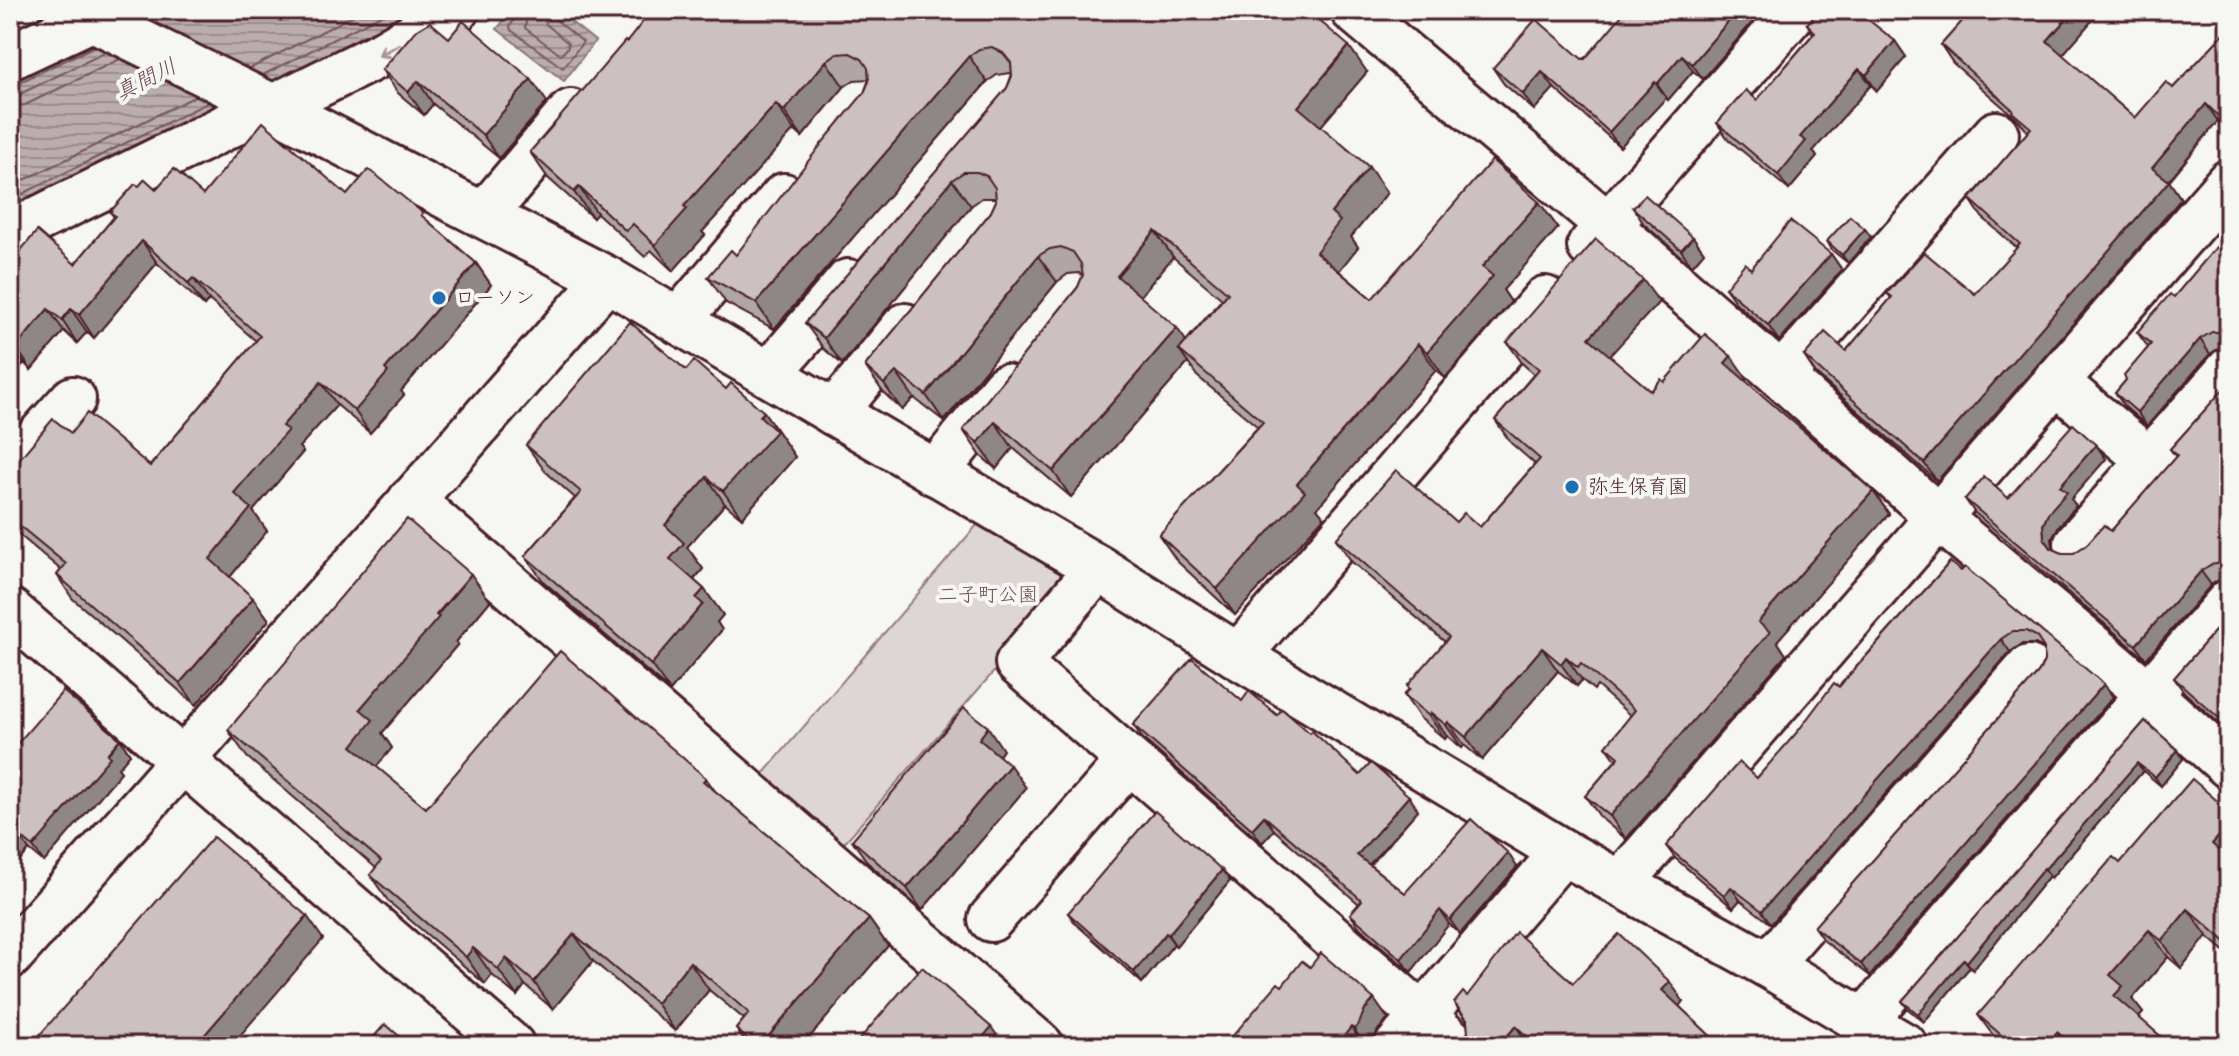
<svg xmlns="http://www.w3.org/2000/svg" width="2239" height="1056" font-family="'Balsamiq Sans','Klee One',sans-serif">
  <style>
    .green { fill: #ddd6d5; stroke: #947a80; stroke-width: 2 }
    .water { fill: url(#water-rules); stroke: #8e747a; stroke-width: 2 }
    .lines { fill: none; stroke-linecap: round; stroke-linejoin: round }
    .shore { stroke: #77585f; stroke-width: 2 }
    .minor-casing { stroke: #4a1f2b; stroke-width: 50 }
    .minor { stroke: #f6f6f2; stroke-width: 44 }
    .wall { fill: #afa6a5; stroke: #4a1f2b; stroke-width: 2; fill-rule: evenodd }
    .shaded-wall { fill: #8f8786; stroke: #4a1f2b; stroke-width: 2 }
    .building { fill: #ccc1c0; stroke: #4a1f2b; stroke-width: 2 }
    .oneway { stroke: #a99598 }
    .poi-dot { fill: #1f6fb2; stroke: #f6f6f2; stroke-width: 3 }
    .labels { text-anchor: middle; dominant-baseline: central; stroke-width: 8; stroke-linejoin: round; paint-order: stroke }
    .poi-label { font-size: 20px; fill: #4a1f2b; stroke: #f6f6f2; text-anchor: start }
    .park-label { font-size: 20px; fill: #6f4d56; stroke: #f6f6f2 }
    .water-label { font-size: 22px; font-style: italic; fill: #6c4a52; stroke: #f6f6f2 }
  </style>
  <defs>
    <pattern id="water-rules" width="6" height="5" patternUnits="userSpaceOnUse" patternTransform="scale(2)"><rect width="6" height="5" fill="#bbadae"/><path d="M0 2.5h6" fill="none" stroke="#9a8c8e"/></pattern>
  </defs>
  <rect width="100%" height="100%" fill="#f6f6f2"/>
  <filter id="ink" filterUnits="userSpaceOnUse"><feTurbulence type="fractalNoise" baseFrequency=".0125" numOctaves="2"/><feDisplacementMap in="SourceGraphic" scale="16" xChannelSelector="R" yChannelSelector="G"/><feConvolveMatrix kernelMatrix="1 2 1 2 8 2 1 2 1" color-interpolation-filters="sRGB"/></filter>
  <g filter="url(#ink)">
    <polygon class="green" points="977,525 1075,579 837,851 757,781"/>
    <g class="water">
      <polygon points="152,10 430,10 10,220 10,79"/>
      <polygon points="512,10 556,10 595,41 564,81 497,29"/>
    </g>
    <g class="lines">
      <g class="shore">
        <polyline points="518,10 517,16 510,26 511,30 563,68 583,42 555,19 552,10"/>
        <polyline points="528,10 525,28 558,53 562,54 568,47 568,43 546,24 542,10"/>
        <polyline points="249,69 364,10"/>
        <polyline points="263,75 391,10"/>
        <polyline points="10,85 16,84 95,46"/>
        <polyline points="10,95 20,94 106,52"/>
        <polyline points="10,107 25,105 120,59"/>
        <polyline points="10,187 196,96"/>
        <polyline points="10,200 209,102"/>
      </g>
      <defs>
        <g id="minor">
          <polyline points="75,10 273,107 607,279 1098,568 1238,656 1563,852 1768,965 1905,1046"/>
          <polyline points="1353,10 1608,225 1781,376 1939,518 2149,694 2229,766"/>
          <polyline points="10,57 110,10"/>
          <polyline points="484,215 571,112"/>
          <polyline points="10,233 248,116 273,107 385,52 456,10"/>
          <polyline points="1590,246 1796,10"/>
          <polyline points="678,321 784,196"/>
          <polyline points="769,374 848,282"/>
          <polyline points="1781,376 1996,134"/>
          <polyline points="2055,381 2150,461"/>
          <polyline points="834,413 905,326"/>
          <polyline points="10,469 73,399"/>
          <polyline points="935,473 1005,387"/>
          <polyline points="411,500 1041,1046"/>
          <polyline points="2077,543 2229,370"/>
          <polyline points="1098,568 1018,663 1457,1046"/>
          <polyline points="10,611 512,1046"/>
          <polyline points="1238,656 1545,299"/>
          <polyline points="1621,883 2229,182"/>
          <polyline points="991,919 1129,761"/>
          <polyline points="10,956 607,279"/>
          <polyline points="1768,965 2029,668"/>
          <polyline points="1864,1021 2229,602"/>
          <polyline points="1397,1046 1563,852"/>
        </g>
      </defs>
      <use href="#minor" class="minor-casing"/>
      <use href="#minor" class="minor"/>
    </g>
    <g class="wall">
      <path d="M652,10l715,62 -46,54 66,67 -36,44 7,10 -19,24 33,28 167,-97 19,26 -55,62 8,12 -66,76 -9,-8 -119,138 7,9 -89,98 -58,-54 -18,-26 99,-108 -61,-51 -9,-13 -117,134 -58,-49 -17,21 -15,-13 -18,-26 115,-143 5,-12 -4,-2 -11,1 -11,8 -113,139 -30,-23 -12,12 -19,-18 -18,-26 126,-154 5,-11v-3h-14l-11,8 -129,158 -18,-15 -19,-26 202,-235 5,-14 -2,-1 -13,2 -10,7 -213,247 -48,-26 -18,-26 28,-22 128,-162 5,-14 -15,1 -10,7 -42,50 -8,-7 -92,102 3,3 -32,36 -22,-21 -6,7 -48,-44 -4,5 -45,-40 -18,-26 97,-110zM1173,257l49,42 -36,42 -46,-45z"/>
      <polygon points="1763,10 1703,79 1693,71 1668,100 1666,98 1620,147 1554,88 1534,110 1504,84 1493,68 1582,59"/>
      <polygon points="1972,10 2101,10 2062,55 2135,118 2173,88 2229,28 2229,131 2218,121 2169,181 2181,199 1937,481 1816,374 1804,356 1846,351 1891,298 1887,293 1975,294 2017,248 1982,217 1970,199 2028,132 2019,121 1953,63 1941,45"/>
      <polygon points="1807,24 1895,41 1906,57 1877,91 1871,85 1813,151 1817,157 1789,190 1728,139 1717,123 1757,100 1813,34"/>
      <polygon points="449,38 547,102 499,158 433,104 424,115 398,93 382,70"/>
      <polygon points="156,189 203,195 347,195 429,222 476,263 491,285 401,391 404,395 370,433 337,405 299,447 303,452 253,511 267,531 230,577 253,598 269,620 196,705 72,598 57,575 61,570 10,527 10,470 71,433 150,466 256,341 209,300 204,306 157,263 94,338 87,332 77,343 64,331 31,370 24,363 10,379 10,263 75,264 114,217 110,212"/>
      <polygon points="1633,208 1693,237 1704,252 1692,266 1644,224"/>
      <polygon points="1865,229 1871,237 1848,263 1832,250 1827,241"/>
      <polygon points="2229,232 2229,346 2222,346 2210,354 2147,426 2125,407 2115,393 2126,380 2148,347 2137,332 2174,297"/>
      <polygon points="1831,254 1842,270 1779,341 1736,303 1725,288 1751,269"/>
      <polygon points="1659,302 1609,356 1651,391 1664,382 1747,379 1745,381 1873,491 1889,514 1777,641 1786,655 1626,839 1601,818 1585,796 1616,760 1606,746 1631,716 1597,686 1594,690 1582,680 1577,686 1558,671 1482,760 1464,745 1462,748 1447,736 1445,739 1420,718 1404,695 1445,642 1352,562 1336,539 1456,522 1480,527 1535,464 1511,443 1495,420 1534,374 1523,364 1507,342"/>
      <polygon points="686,370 764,412 795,457 742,518 725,504 687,547 703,569 694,580 704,589 723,615 717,622 722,630 670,691 544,582 525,556 575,498 545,471 526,445"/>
      <polygon points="2229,383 2229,578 2220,579 2211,585 2146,659 1975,513 1965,499 2008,498 2096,445 2106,459 2071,499 2076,506 2058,527 2052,539 2053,549 2062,553 2074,553 2111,531 2176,457 2170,449"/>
      <polygon points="1950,562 2113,697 1870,976 1823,940 1814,927 2039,672 2044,661 2044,648 2035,644 2022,644 2010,652 1771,924 1740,900 1733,908 1675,858 1666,846 1757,778"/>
      <polygon points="490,601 456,642 458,644 382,733 392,748 376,767 426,808 715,791 869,919 888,946 802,1046 748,1046 736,1029 744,1019 709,990 675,1031 593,961 553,1009 525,985 517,996 492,975 485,984 389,902 370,875 376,868 247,757 228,730"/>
      <polygon points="2229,615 2229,732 2184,692 2174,678"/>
      <polygon points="1242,701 1277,715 1360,775 1418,810 1370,865 1405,893 1517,867 1460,934 1449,924 1411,972 1360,928 1350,914 1359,904 1274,830 1262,843 1143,739 1133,725"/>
      <polygon points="2145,721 2178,750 2183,759 2161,786 2143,771 2051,878 2049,876 1973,970 1970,967 1924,1022 1908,1009 1902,1001"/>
      <polygon points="120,739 130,754 118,768 121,772 44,862 29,850 10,873 10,752"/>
      <polygon points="1003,750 999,756 1026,788 922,910 868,863 852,840"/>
      <polygon points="2229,811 2229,955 2207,936 2181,968 2168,957 2132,999 2143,1013 2139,1018 2172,1046 2002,1046 1998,1042 1978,1015 2120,863"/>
      <polygon points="1222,870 1230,881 1176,946 1174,944 1142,983 1076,924 1068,913"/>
      <polygon points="1573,983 1683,1001 1679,1006 1721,1046 1458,1046 1462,1043 1468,1032 1467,1021 1454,1003 1467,996"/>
    </g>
    <g class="shaded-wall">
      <polygon points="1738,10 1763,10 1703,79 1692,64"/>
      <polygon points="2074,10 2101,10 2059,59 2047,41"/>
      <polygon points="1895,41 1906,57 1877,91 1866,75"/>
      <polygon points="1349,46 1367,72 1316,132 1298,107"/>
      <polygon points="1682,55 1693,71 1668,100 1657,84"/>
      <polygon points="969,56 987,82 774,329 756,303"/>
      <polygon points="826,61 844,87 802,137 784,111"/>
      <polygon points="1859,69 1871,85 1813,151 1817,157 1789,190 1778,175 1800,137"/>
      <polygon points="1542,72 1554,88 1534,110 1523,94"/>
      <polygon points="531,79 547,102 499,158 483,135"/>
      <polygon points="418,81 433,104 424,115 408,92"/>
      <polygon points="1655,82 1666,98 1620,147 1609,132"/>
      <polygon points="776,104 794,130 702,232 705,235 673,271 655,245 684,206"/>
      <polygon points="2206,104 2218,121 2164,186 2152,168"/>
      <polygon points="2229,115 2229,127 2224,121"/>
      <polygon points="1369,167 1387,193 1351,237 1358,247 1334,277 1316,252 1331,213"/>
      <polygon points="952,180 971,206 842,364 824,338"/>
      <polygon points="2169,181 2181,199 1937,481 1924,463"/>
      <polygon points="579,187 597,213 593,218 574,192"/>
      <polygon points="1539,202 1558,228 1503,290 1511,302 1445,378 1427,352 1482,267"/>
      <polygon points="1865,229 1871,237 1848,263 1842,255"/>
      <polygon points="1155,231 1173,257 1135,302 1117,276"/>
      <polygon points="1693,237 1704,252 1692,266 1681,250"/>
      <polygon points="142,241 157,263 94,338 79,315"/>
      <polygon points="1831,254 1842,270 1779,341 1768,325"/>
      <polygon points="1038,256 1057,282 944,421 926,395"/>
      <polygon points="476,263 491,285 401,391 404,395 370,433 355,411 385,369"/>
      <polygon points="193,278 209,300 204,306 188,283"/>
      <polygon points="1643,280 1659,302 1605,361 1589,338"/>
      <polygon points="48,309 64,331 31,370 16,347"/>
      <polygon points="71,309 87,332 77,343 62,320"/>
      <polygon points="1177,328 1195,354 1179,350 1188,363 1071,497 1053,471"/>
      <polygon points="2200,339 2210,354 2147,426 2137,412"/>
      <polygon points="10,343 24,363 10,379"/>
      <polygon points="1418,344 1436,370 1317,508 1324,517 1235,615 1217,589 1297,484"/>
      <polygon points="1731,356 1747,379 1741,386 1725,363"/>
      <polygon points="896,372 914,398 902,410 884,384"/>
      <polygon points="321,382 337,405 299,447 303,452 253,511 267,531 226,582 210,559 234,493 282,426"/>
      <polygon points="764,412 795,457 742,518 723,491 760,416"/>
      <polygon points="995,422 1013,448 996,469 978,443"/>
      <polygon points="2096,445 2106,459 2071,499 2076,506 2058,527 2052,539 2054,552 2044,538 2043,525 2060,486"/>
      <polygon points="707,477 725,504 687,547 703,569 688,586 670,559 665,525"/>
      <polygon points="1873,491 1889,514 1777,641 1786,655 1626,839 1610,816 1758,622"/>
      <polygon points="2201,571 2211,585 2146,659 2136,645"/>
      <polygon points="471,574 490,601 456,642 458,644 382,733 392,748 371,773 352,746 360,709"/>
      <polygon points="704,589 723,615 717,622 722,630 670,691 651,665 696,598"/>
      <polygon points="253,598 269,620 196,705 180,683"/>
      <polygon points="2001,639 2010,652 1771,924 1762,911"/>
      <polygon points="1542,648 1558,671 1482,760 1466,737"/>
      <polygon points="1566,657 1582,680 1577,686 1561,664"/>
      <polygon points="2104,684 2113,697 1870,976 1861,964"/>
      <polygon points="1431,713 1447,736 1445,739 1429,716"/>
      <polygon points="1448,722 1464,745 1462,748 1446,725"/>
      <polygon points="988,727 1003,750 995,761 979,739"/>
      <polygon points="120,739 130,754 118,768 121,772 44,862 33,847"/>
      <polygon points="2178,750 2183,759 2161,786 2155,777"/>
      <polygon points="2137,763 2143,771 2051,878 2045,869"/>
      <polygon points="1010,765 1026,788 922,910 907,888"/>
      <polygon points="706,778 725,805 703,781"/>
      <polygon points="1409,796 1418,810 1366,868 1357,855"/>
      <polygon points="1264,816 1274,830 1262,843 1252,829"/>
      <polygon points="2229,825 2229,868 2212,844"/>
      <polygon points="19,835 29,850 10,873 10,846"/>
      <polygon points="1508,853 1517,867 1460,934 1450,920"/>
      <polygon points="2044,868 2049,876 1973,970 1967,962"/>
      <polygon points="1222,870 1230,881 1176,946 1168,935"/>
      <polygon points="1731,887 1740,900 1733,908 1724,895"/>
      <polygon points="2188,909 2207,936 2181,968 2162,941"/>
      <polygon points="1440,910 1449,924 1411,972 1401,959"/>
      <polygon points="307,916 323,939 231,1046 195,1046"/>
      <polygon points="869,919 888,946 802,1046 760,1046"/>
      <polygon points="2149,930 2168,957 2132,999 2143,1013 2133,1024 2114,996 2110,975"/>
      <polygon points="1166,933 1174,944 1142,983 1134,972"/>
      <polygon points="574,934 593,961 553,1009 534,982"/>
      <polygon points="473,948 492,975 485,984 466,957"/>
      <polygon points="506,958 525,985 517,996 498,969"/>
      <polygon points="1964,959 1970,967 1924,1022 1918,1014"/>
      <polygon points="690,962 709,990 675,1031 656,1003"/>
      <polygon points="1670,982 1683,1001 1676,1010 1662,990"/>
      <polygon points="1374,999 1388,1019 1378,1030 1372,1043 1370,1046 1365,1046 1354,1029 1364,1011"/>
      <polygon points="1516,1026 1529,1046 1498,1046"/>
      <polygon points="991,1027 1005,1046 976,1046"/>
      <polygon points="1351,1027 1364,1046 1336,1046"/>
      <polygon points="2057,1032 2067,1046 2045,1046"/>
    </g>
    <g class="building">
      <polygon points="652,10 1307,10 1349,46 1298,107 1369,167 1331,213 1340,221 1316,252 1372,299 1492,160 1539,202 1482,267 1493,276 1427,352 1418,344 1297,484 1305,492 1217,589 1159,535 1263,422 1179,350 1228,293 1155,231 1117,276 1177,328 1053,471 995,422 978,443 963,430 1078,287 1083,275 1081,264 1073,252 1061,247 1050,249 1038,256 926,395 896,372 884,384 865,366 991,212 996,201 995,188 987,176 977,172 964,172 952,180 824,338 805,323 1007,88 1012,76 1011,63 1003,53 992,47 979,49 969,56 756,303 708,277 731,250 736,255 823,142 864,93 869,81 868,68 862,59 850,53 836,54 826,61 784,111 776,104 684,206 687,209 655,245 633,224 626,231 579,187 574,192 530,152 625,41 627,42"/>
      <polygon points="1626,10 1738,10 1692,64 1682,55 1657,84 1655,82 1609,132 1542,72 1523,94 1493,68 1536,19 1582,59 1585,59"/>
      <polygon points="1819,10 1856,10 1895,41 1866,75 1859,69 1800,137 1806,141 1778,175 1717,123 1746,90 1757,100 1815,32 1807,24"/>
      <polygon points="1972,10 2074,10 2047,41 2135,118 2166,82 2173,88 2229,28 2229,115 2224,121 2206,104 2152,168 2169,181 1924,463 1804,356 1825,332 1846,351 1892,297 1887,293 1924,252 1975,294 2020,244 1970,199 2031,128 2012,112 2013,110 1941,45"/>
      <polygon points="463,21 531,79 483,135 418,81 408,92 382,70 415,31 430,22 449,38"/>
      <polygon points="263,122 347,195 368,170 375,174 423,213 421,215 476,263 385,369 388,372 355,411 321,382 282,426 288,430 234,493 251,508 210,559 253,598 180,683 57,575 66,564 10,518 10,470 53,419 71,433 87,413 150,466 260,336 193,278 188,283 142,241 79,315 71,309 62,320 48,309 16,347 10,342 10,263 37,231 75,264 115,216 110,212 135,184 139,186 145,179 156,189 174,169 203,195"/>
      <polygon points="1645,195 1693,237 1681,250 1633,208"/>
      <polygon points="1850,216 1865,229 1842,255 1827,241"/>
      <polygon points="1790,221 1831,254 1768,325 1725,288 1745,263 1751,269"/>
      <polygon points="2229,232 2229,334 2225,332 2212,332 2200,339 2137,412 2115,393 2126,380 2124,376 2151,344 2137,332 2170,294 2174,297"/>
      <polygon points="1596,239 1643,280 1589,338 1651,391 1661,379 1664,382 1705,334 1731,356 1725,363 1873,491 1758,622 1770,632 1610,816 1585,796 1619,757 1606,746 1635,710 1581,663 1578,667 1566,657 1561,664 1542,648 1466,737 1448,722 1446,725 1431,713 1429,716 1404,695 1410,689 1407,686 1449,637 1336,539 1396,470 1456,522 1464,513 1480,527 1540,459 1495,420 1539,369 1507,342"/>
      <polygon points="630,322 686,370 694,361 726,389 731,383 764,412 760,416 776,431 723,491 707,477 665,525 684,543 670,559 704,589 696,598 703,604 651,665 525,556 581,492 526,445"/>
      <polygon points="2229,383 2229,566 2223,563 2210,565 2201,571 2136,645 1965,499 1984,477 2008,498 2073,424 2096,445 2060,486 2067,492 2048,513 2043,525 2044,538 2051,548 2062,553 2074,553 2086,545 2104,525 2111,531 2177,455 2170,449"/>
      <polygon points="407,519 471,574 436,615 439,617 360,709 373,720 352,746 426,808 560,651 706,778 703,781 869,919 760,1046 755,1046 736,1029 749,1013 690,962 656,1003 574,934 534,982 506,958 498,969 473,948 466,957 370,875 381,861 228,730"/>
      <polygon points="1950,562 1961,571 1965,567 2104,684 1861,964 1814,927 2039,672 2044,661 2044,648 2036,636 2026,631 2013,631 2001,639 1762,911 1731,887 1724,895 1666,846 1739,762 1757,778 1798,731 1834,683 1839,687"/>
      <polygon points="2229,615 2229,727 2174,678"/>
      <polygon points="1192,658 1242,701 1249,691 1277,715 1282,709 1310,733 1312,731 1360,775 1371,763 1409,796 1357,855 1405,893 1471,819 1508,853 1450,920 1440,910 1401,959 1350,914 1362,900 1264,816 1252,829 1133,725"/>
      <polygon points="63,691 120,739 107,754 110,757 33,847 19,835 10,846 10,752"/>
      <polygon points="964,708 988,727 979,739 1010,765 907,888 852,840"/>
      <polygon points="2145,721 2178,750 2155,777 2137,763 2045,869 2044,868 1967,962 1964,959 1918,1014 1902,1001"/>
      <polygon points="2192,779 2229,811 2229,825 2212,844 2229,859 2229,945 2188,909 2162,941 2149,930 2110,975 2123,986 2114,996 2172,1046 2073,1046 2057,1032 2045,1046 2014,1046 1978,1015 2113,857 2120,863"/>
      <polygon points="1155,811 1222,870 1168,935 1166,933 1134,972 1068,913"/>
      <polygon points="213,837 307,916 195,1046 30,1046"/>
      <polygon points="1516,932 1573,983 1619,934 1670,982 1662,990 1721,1046 1537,1046 1516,1026 1498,1046 1458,1046 1462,1043 1468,1032 1467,1019 1454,1003 1463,992 1467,996"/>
      <polygon points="1321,953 1374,999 1364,1011 1359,1024 1354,1029 1351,1027 1336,1046 1224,1046 1278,983 1282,986 1302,961 1310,967"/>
      <polygon points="922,967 991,1027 976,1046 864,1046 858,1041"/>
      <polygon points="385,1024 411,1046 366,1046"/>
      <polygon points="1422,1041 1431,1046 1418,1046"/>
    </g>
    <defs><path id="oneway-shaft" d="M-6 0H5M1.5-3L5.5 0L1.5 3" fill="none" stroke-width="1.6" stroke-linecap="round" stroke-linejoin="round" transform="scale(2)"/></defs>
    <use class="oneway" href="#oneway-shaft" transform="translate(389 50) rotate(151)"/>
  </g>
  <g class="poi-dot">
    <circle cx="439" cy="298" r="8"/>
    <circle cx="1572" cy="487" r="8"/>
  </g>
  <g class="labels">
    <g class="poi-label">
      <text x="455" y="298">ローソン</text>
      <text x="1588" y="487">弥生保育園</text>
    </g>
    <g class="park-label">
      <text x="988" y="595">二子町公園</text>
    </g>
    <g class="water-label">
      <text transform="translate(146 80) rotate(-27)">真間川</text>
    </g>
  </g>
  <rect width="2239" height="1056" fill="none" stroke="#f6f6f2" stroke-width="40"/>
  <rect x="20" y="20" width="2199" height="1016" fill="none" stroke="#4a1f2b" stroke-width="3" filter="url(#ink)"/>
</svg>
